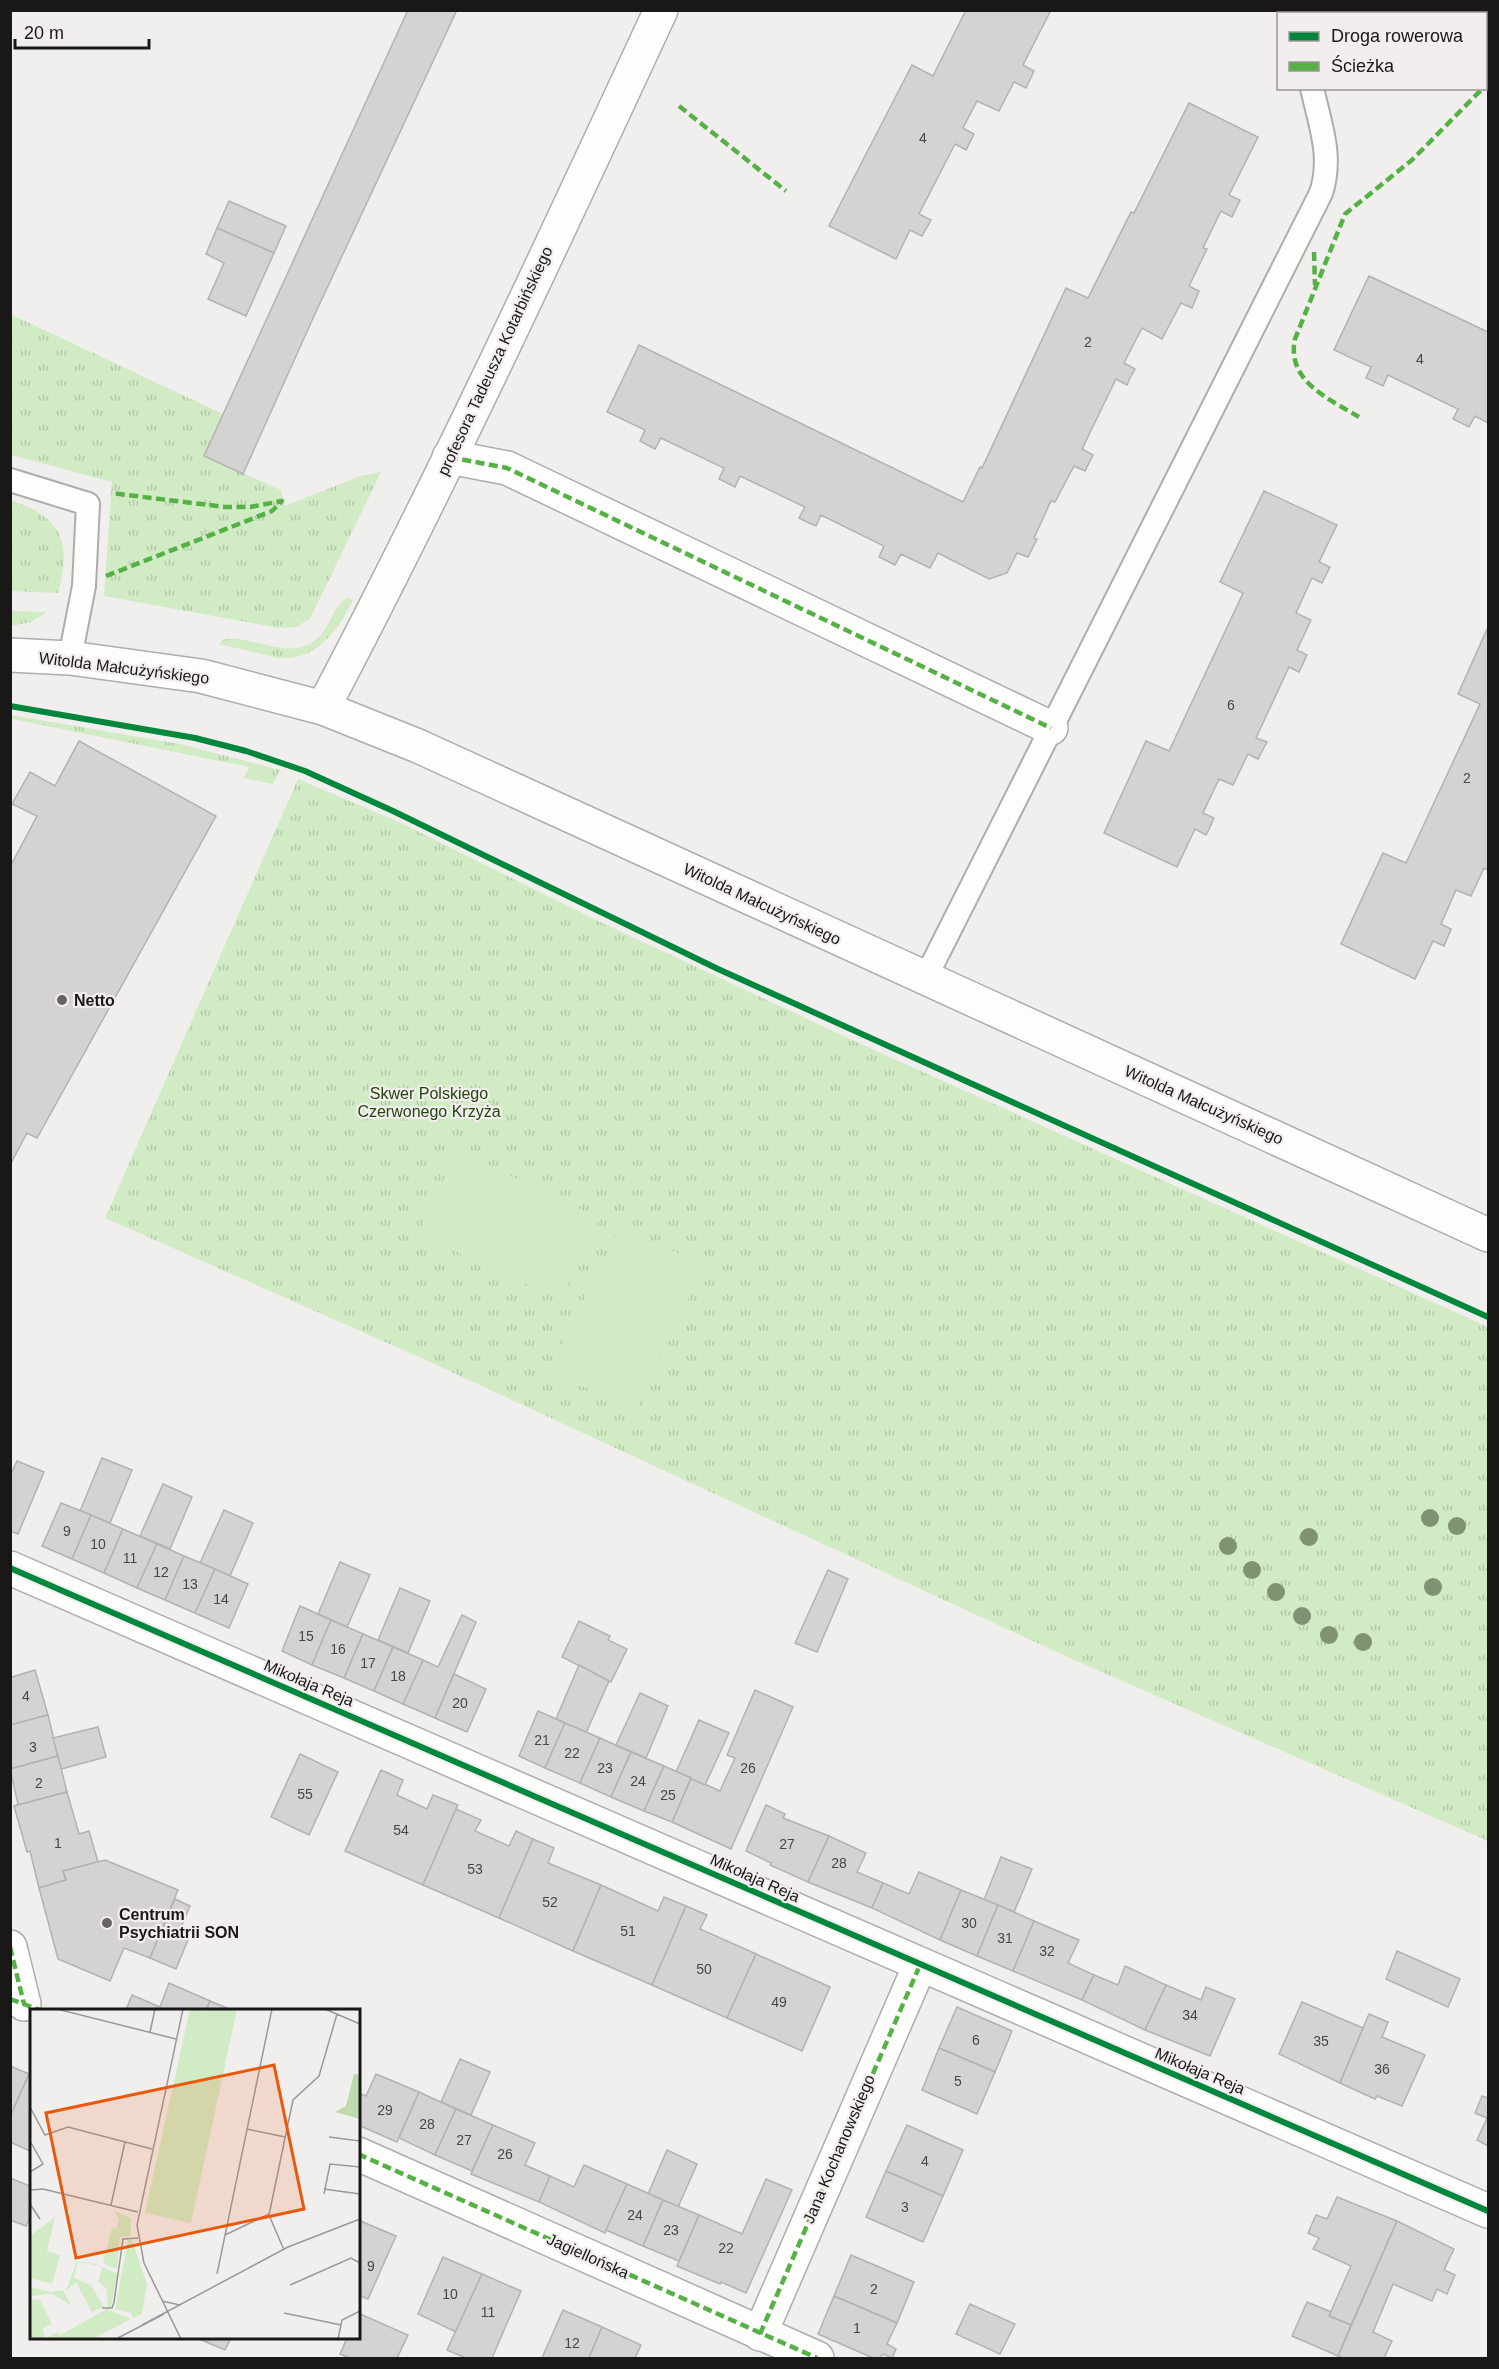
<svg xmlns="http://www.w3.org/2000/svg" width="1499" height="2369" font-family="Helvetica,sans-serif">
  <style>
    .grass { fill: url(#grass-tufts) }
    .garden { fill: #d1ebc4 }
    .building { fill: #d4d3d2; stroke: #b3b2b1; stroke-width: 1.5 }
    .lines { fill: none; stroke-linecap: round; stroke-linejoin: round }
    .lane-casing { stroke: #aeadac; stroke-width: 26 }
    .street-casing { stroke: #aeadac; stroke-width: 36 }
    .lane { stroke: #fdfdfc; stroke-width: 22 }
    .street { stroke: #fdfdfc; stroke-width: 33 }
    .quiet { stroke: #55b145; stroke-width: 4.5; stroke-dasharray: 9 4.5; stroke-linecap: butt }
    .cycleway-casing { stroke: #f2eeed; stroke-width: 10 }
    .cycleway { stroke: #00873e; stroke-width: 6 }
    .tree { fill: #7f9272 }
    .poi-dot { fill: #656362; stroke: #f2eeed; stroke-width: 2 }
    .labels { text-anchor: middle; dominant-baseline: central; stroke-width: 4.5; stroke-linejoin: round; paint-order: stroke }
    .number-label { font-size: 14px; fill: #484746 }
    .street-label { font-size: 16px; fill: #191817; stroke: #f2eeed }
    .poi-label { font-size: 16px; font-weight: bold; fill: #191817; stroke: #f2eeed; text-anchor: start }
    .park-label { font-size: 16px; fill: #22460d; stroke: #f2eeed }
    .inset-road { fill: none; stroke: #9b9998; stroke-width: 1.5 }
    .view { fill: #e8590c; fill-opacity: 0.15; stroke: #e8590c; stroke-width: 3 }
    .inset-edge { fill: none; stroke: #191817; stroke-width: 3 }
  </style>
  <defs>
    <pattern id="grass-tufts" width="24" height="20" patternUnits="userSpaceOnUse" patternTransform="scale(1.5)"><rect width="24" height="20" fill="#d1ebc4"/><path d="M3 7l-1-3M5 7V3M7 7l1-3M15 17l-1-3M17 17v-4M19 17l1-3" fill="none" stroke="#b3c9a8"/></pattern>
  </defs>
  <rect width="100%" height="100%" fill="#f1efee"/>
  <g class="grass">
    <polygon points="10,314 223,414 204,456 281,490 285,506 360,476 381,472 310,619 296,627 279,628 104,596 112,482 11,455"/>
    <path d="M10,500c52,17 62,42 48,93l-47,-2z"/>
    <path d="M349,598l4,2c-15,30 -36,61 -74,58l-60,-14c3,-3 3,-5 8,-5 17,-3 48,12 70,9 35,-5 32,-45 52,-50z"/>
    <polygon points="11,611 47,612 31,622 11,626"/>
    <polygon points="11,715 180,744 280,770 273,784 244,778 249,767 17,720 12,719"/>
    <polygon points="298,779 401,823 592,918 850,1039 1488,1327 1488,1841 1063,1655 419,1357 105,1218"/>
  </g>
  <g class="garden">
    <polygon points="457,1151 600,1218 561,1300 418,1234"/>
    <polygon points="620,1227 704,1265 635,1411 549,1370"/>
  </g>
  <g class="building">
    <polygon points="408,10 457,10 314,316 243,474 204,456"/>
    <polygon points="966,10 1051,10 1023,65 1034,71 1026,88 1014,82 999,111 977,101 963,128 974,134 966,150 955,144 919,214 931,220 922,236 910,230 896,259 829,226 912,65 933,76"/>
    <polygon points="1189,103 1258,137 1229,195 1240,200 1232,217 1221,211 1203,248 1207,249 1189,286 1199,291 1192,308 1181,303 1162,339 1142,328 1124,363 1135,369 1130,378 1127,385 1116,379 1082,449 1093,455 1085,471 1074,466 1055,502 1051,501 1034,538 1037,539 1028,557 1017,553 1007,573 989,579 938,553 930,568 901,554 895,565 879,557 884,546 821,515 816,526 807,522 799,518 805,507 740,476 735,487 719,479 724,468 661,438 655,449 640,441 645,430 607,412 639,345 963,502 980,467 982,468 1066,288 1088,298 1131,212 1134,213"/>
    <polygon points="229,201 286,226 274,253 217,228"/>
    <polygon points="217,228 274,253 246,316 208,299 224,263 206,254"/>
    <polygon points="1369,276 1488,332 1488,423 1475,416 1469,427 1453,419 1458,409 1388,375 1383,386 1366,378 1371,367 1334,350"/>
    <polygon points="1264,491 1337,525 1319,562 1330,567 1322,583 1312,578 1296,613 1311,620 1297,650 1307,655 1299,672 1289,667 1256,738 1267,742 1258,759 1248,754 1233,785 1219,779 1203,813 1214,818 1210,827 1206,835 1195,829 1177,867 1104,833 1146,741 1169,751 1243,593 1220,582"/>
    <polygon points="1488,627 1488,870 1484,868 1471,896 1456,890 1441,924 1451,929 1444,946 1433,941 1415,979 1341,944 1383,853 1406,863 1480,704 1458,694"/>
    <polygon points="79,741 216,816 37,1138 27,1133 10,1165 10,867 37,816 12,804 30,772 55,786"/>
    <polygon points="102,1458 132,1470 110,1523 80,1511"/>
    <polygon points="17,1461 44,1472 18,1534 10,1531 10,1476"/>
    <polygon points="163,1484 192,1497 170,1549 140,1536"/>
    <polygon points="61,1503 91,1515 72,1559 42,1546"/>
    <polygon points="224,1510 253,1523 230,1576 200,1563"/>
    <polygon points="91,1515 123,1529 104,1573 72,1559"/>
    <polygon points="123,1529 157,1544 137,1588 104,1573"/>
    <polygon points="157,1544 184,1556 165,1600 137,1588"/>
    <polygon points="184,1556 215,1569 195,1613 165,1600"/>
    <polygon points="340,1562 370,1575 347,1627 318,1614"/>
    <polygon points="215,1569 248,1584 229,1628 195,1613"/>
    <polygon points="828,1570 848,1579 817,1652 795,1643"/>
    <polygon points="400,1588 430,1601 408,1653 378,1640"/>
    <polygon points="300,1606 331,1620 312,1665 282,1651"/>
    <polygon points="462,1615 476,1622 435,1718 403,1704 423,1660 438,1667"/>
    <polygon points="331,1620 363,1634 344,1678 312,1665"/>
    <polygon points="579,1621 610,1636 608,1640 627,1649 611,1682 562,1657"/>
    <polygon points="363,1634 393,1647 374,1691 344,1678"/>
    <polygon points="393,1647 423,1660 403,1704 374,1691"/>
    <polygon points="579,1665 609,1681 586,1733 556,1719"/>
    <polygon points="35,1670 48,1715 10,1725 10,1673 12,1677"/>
    <polygon points="454,1674 486,1689 467,1732 435,1718"/>
    <polygon points="755,1690 793,1707 731,1849 672,1822 691,1778 720,1791 735,1758 727,1755"/>
    <polygon points="640,1693 668,1706 646,1758 616,1745"/>
    <polygon points="538,1711 565,1723 545,1768 519,1756"/>
    <polygon points="48,1715 58,1756 10,1769 10,1725"/>
    <polygon points="699,1720 729,1733 705,1785 676,1772"/>
    <polygon points="565,1723 600,1738 580,1783 545,1768"/>
    <polygon points="98,1727 106,1757 61,1769 53,1738"/>
    <polygon points="600,1738 631,1752 611,1797 580,1783"/>
    <polygon points="631,1752 664,1766 644,1811 611,1797"/>
    <polygon points="300,1754 338,1772 309,1835 271,1817"/>
    <polygon points="58,1756 67,1792 14,1806 18,1804 10,1769"/>
    <polygon points="664,1766 691,1778 672,1822 644,1811"/>
    <polygon points="381,1770 403,1780 397,1795 427,1809 433,1795 458,1805 423,1885 345,1851"/>
    <polygon points="67,1792 79,1834 89,1831 98,1862 63,1871 66,1880 39,1888 30,1851 27,1852 14,1806"/>
    <polygon points="766,1805 785,1814 783,1818 829,1836 808,1882 770,1865 771,1863 746,1851"/>
    <polygon points="456,1809 481,1820 475,1831 509,1846 516,1831 533,1839 499,1918 423,1885"/>
    <polygon points="829,1836 866,1853 857,1872 883,1883 872,1908 808,1882"/>
    <polygon points="533,1839 554,1848 548,1863 601,1885 573,1951 499,1918"/>
    <polygon points="1001,1857 1032,1869 1014,1912 984,1900"/>
    <polygon points="105,1860 178,1890 150,1958 124,1948 110,1981 58,1959 39,1888 66,1880 63,1871"/>
    <polygon points="919,1872 961,1890 940,1940 872,1908 883,1883 909,1894"/>
    <polygon points="601,1885 658,1911 664,1897 686,1906 652,1985 573,1951"/>
    <polygon points="961,1890 998,1905 977,1956 940,1940"/>
    <polygon points="175,1899 190,1906 180,1930 190,1935 176,1969 150,1958"/>
    <polygon points="998,1905 1034,1921 1013,1971 977,1956"/>
    <polygon points="686,1906 707,1915 700,1929 756,1954 727,2018 652,1985"/>
    <polygon points="1034,1921 1079,1940 1068,1963 1094,1975 1082,2000 1013,1971"/>
    <polygon points="1397,1951 1460,1979 1448,2007 1386,1979"/>
    <polygon points="756,1954 830,1987 802,2051 727,2018"/>
    <polygon points="1125,1966 1166,1985 1145,2030 1082,2000 1094,1975 1118,1985"/>
    <polygon points="169,1983 210,2001 206,2010 126,2010 132,1995 160,2007"/>
    <polygon points="1166,1985 1201,2000 1206,1987 1235,1999 1210,2056 1145,2030"/>
    <polygon points="210,2001 232,2010 206,2010"/>
    <polygon points="1302,2002 1363,2028 1340,2083 1279,2054"/>
    <polygon points="957,2007 1012,2031 995,2072 939,2048"/>
    <polygon points="1369,2014 1388,2022 1382,2037 1425,2055 1402,2106 1377,2096 1375,2099 1340,2083"/>
    <polygon points="939,2048 995,2072 977,2114 922,2090"/>
    <polygon points="460,2059 490,2072 471,2115 441,2102"/>
    <polygon points="10,2066 29,2074 10,2117"/>
    <polygon points="29,2074 32,2075 32,2152 10,2142 10,2117"/>
    <polygon points="376,2074 419,2092 397,2142 358,2125 358,2093 366,2096"/>
    <polygon points="419,2092 456,2109 435,2155 399,2138"/>
    <polygon points="1482,2096 1488,2098 1488,2146 1477,2140 1487,2118 1475,2113"/>
    <polygon points="456,2109 493,2125 472,2171 435,2155"/>
    <polygon points="493,2125 535,2143 525,2165 550,2176 539,2202 471,2174"/>
    <polygon points="907,2125 963,2150 943,2196 886,2171"/>
    <polygon points="667,2150 697,2164 678,2207 648,2194"/>
    <polygon points="584,2165 627,2184 605,2233 539,2202 550,2176 574,2187"/>
    <polygon points="886,2171 943,2196 923,2242 866,2217"/>
    <polygon points="10,2178 32,2187 32,2214 26,2226 10,2220"/>
    <polygon points="766,2179 792,2190 746,2293 721,2282 720,2284 677,2266 699,2215 742,2234"/>
    <polygon points="627,2184 663,2200 643,2246 606,2230"/>
    <polygon points="1337,2197 1397,2221 1351,2325 1329,2316 1351,2266 1313,2249 1319,2238 1308,2233 1316,2215 1327,2219"/>
    <polygon points="663,2200 699,2215 679,2261 643,2246"/>
    <polygon points="358,2220 396,2236 368,2299 358,2295"/>
    <polygon points="1397,2221 1454,2249 1444,2270 1455,2275 1447,2294 1437,2289 1432,2301 1393,2284 1373,2332 1392,2341 1384,2358 1343,2358 1338,2356"/>
    <polygon points="851,2255 914,2282 897,2323 834,2296"/>
    <polygon points="443,2257 482,2274 456,2332 418,2314"/>
    <polygon points="482,2274 521,2291 492,2358 466,2358 447,2350"/>
    <polygon points="834,2296 897,2323 887,2344 896,2349 892,2358 883,2354 880,2358 873,2358 818,2334"/>
    <polygon points="1307,2302 1331,2312 1329,2316 1351,2325 1338,2356 1292,2336"/>
    <polygon points="970,2304 1015,2324 1000,2354 956,2334"/>
    <polygon points="563,2310 602,2327 589,2358 542,2358"/>
    <polygon points="358,2313 408,2335 397,2358 350,2358 340,2354 347,2338 358,2338"/>
    <polygon points="602,2327 641,2345 635,2358 589,2358"/>
    <polygon points="197,2338 231,2338 225,2350"/>
  </g>
  <g class="lines">
    <defs>
      <g id="lane">
        <polyline points="1295,10 1296,14"/>
        <polyline points="10,480 88,504 84,586 70,658"/>
        <path d="M925,979l396,-786c12,-37 -1,-68 -9,-105"/>
      </g>
      <g id="street">
        <polyline points="449,457 507,468 1051,728"/>
        <polyline points="10,655 70,658 201,676 323,708 418,746 1488,1235"/>
        <path d="M323,708c120,-228 229,-463 338,-698"/>
        <polyline points="10,1568 1488,2211"/>
        <polyline points="10,1947 24,2004"/>
        <polyline points="358,2154 817,2358"/>
        <polyline points="760,2334 920,1965"/>
      </g>
    </defs>
    <use href="#lane" class="lane-casing"/>
    <use href="#street" class="street-casing"/>
    <use href="#lane" class="lane"/>
    <use href="#street" class="street"/>
    <g class="quiet">
      <polyline points="679,106 786,191"/>
      <polyline points="1314,252 1315,285"/>
      <path d="M1359,417c-30,-18 -73,-36 -64,-78l50,-125 67,-54 71,-72"/>
      <polyline points="449,457 507,468 1051,728"/>
      <polyline points="106,576 272,511 282,501 250,507 225,507 111,493"/>
      <polyline points="10,1947 24,2004"/>
      <polyline points="10,1999 40,2010"/>
      <polyline points="358,2154 817,2358"/>
      <polyline points="760,2334 920,1965"/>
    </g>
    <defs>
      <g id="cycleway">
        <polyline points="10,706 195,738 246,751 305,771 393,811 718,969 1488,1317"/>
        <polyline points="10,1568 1488,2211"/>
      </g>
    </defs>
    <use href="#cycleway" class="cycleway-casing"/>
    <use href="#cycleway" class="cycleway"/>
  </g>
  <g class="tree">
    <circle cx="1430" cy="1518" r="9"/>
    <circle cx="1457" cy="1526" r="9"/>
    <circle cx="1309" cy="1537" r="9"/>
    <circle cx="1228" cy="1546" r="9"/>
    <circle cx="1252" cy="1570" r="9"/>
    <circle cx="1433" cy="1587" r="9"/>
    <circle cx="1276" cy="1592" r="9"/>
    <circle cx="1302" cy="1616" r="9"/>
    <circle cx="1329" cy="1635" r="9"/>
    <circle cx="1363" cy="1642" r="9"/>
  </g>
  <g class="poi-dot">
    <circle cx="62" cy="1000" r="6"/>
    <circle cx="107" cy="1923" r="6"/>
  </g>
  <g class="labels">
    <g class="number-label">
      <text x="923" y="138">4</text>
      <text x="1088" y="342">2</text>
      <text x="1420" y="359">4</text>
      <text x="1231" y="705">6</text>
      <text x="1467" y="778">2</text>
      <text x="67" y="1531">9</text>
      <text x="98" y="1544">10</text>
      <text x="130" y="1558">11</text>
      <text x="161" y="1572">12</text>
      <text x="190" y="1584">13</text>
      <text x="221" y="1599">14</text>
      <text x="306" y="1636">15</text>
      <text x="338" y="1649">16</text>
      <text x="368" y="1663">17</text>
      <text x="398" y="1676">18</text>
      <text x="26" y="1696">4</text>
      <text x="460" y="1703">20</text>
      <text x="542" y="1740">21</text>
      <text x="33" y="1747">3</text>
      <text x="572" y="1753">22</text>
      <text x="605" y="1768">23</text>
      <text x="748" y="1768">26</text>
      <text x="638" y="1781">24</text>
      <text x="39" y="1783">2</text>
      <text x="305" y="1794">55</text>
      <text x="668" y="1795">25</text>
      <text x="401" y="1830">54</text>
      <text x="58" y="1843">1</text>
      <text x="787" y="1844">27</text>
      <text x="839" y="1863">28</text>
      <text x="475" y="1869">53</text>
      <text x="550" y="1902">52</text>
      <text x="969" y="1923">30</text>
      <text x="628" y="1931">51</text>
      <text x="1005" y="1938">31</text>
      <text x="1047" y="1951">32</text>
      <text x="704" y="1969">50</text>
      <text x="779" y="2002">49</text>
      <text x="1190" y="2015">34</text>
      <text x="976" y="2040">6</text>
      <text x="1321" y="2041">35</text>
      <text x="1382" y="2069">36</text>
      <text x="958" y="2081">5</text>
      <text x="385" y="2110">29</text>
      <text x="427" y="2124">28</text>
      <text x="464" y="2140">27</text>
      <text x="505" y="2154">26</text>
      <text x="925" y="2161">4</text>
      <text x="905" y="2207">3</text>
      <text x="635" y="2215">24</text>
      <text x="671" y="2230">23</text>
      <text x="726" y="2248">22</text>
      <text x="371" y="2266">9</text>
      <text x="874" y="2289">2</text>
      <text x="450" y="2294">10</text>
      <text x="488" y="2312">11</text>
      <text x="857" y="2328">1</text>
      <text x="572" y="2343">12</text>
    </g>
    <g class="street-label">
      <text transform="translate(495 361) rotate(-65)">profesora Tadeusza Kotarbińskiego</text>
      <text transform="translate(124 668) rotate(7)">Witolda Małcużyńskiego</text>
      <text transform="translate(762 904) rotate(25)">Witolda Małcużyńskiego</text>
      <text transform="translate(1204 1105) rotate(24)">Witolda Małcużyńskiego</text>
      <text transform="translate(309 1683) rotate(23)">Mikołaja Reja</text>
      <text transform="translate(755 1878) rotate(24)">Mikołaja Reja</text>
      <text transform="translate(1200 2071) rotate(23)">Mikołaja Reja</text>
      <text transform="translate(839 2149) rotate(-67)">Jana Kochanowskiego</text>
      <text transform="translate(588 2256) rotate(24)">Jagiellońska</text>
    </g>
    <g class="poi-label">
      <text x="74" y="1000">Netto</text>
      <text x="119" y="1914">Centrum<tspan x="119" dy="18">Psychiatrii SON</tspan></text>
    </g>
    <g class="park-label">
      <text x="429" y="1093">Skwer Polskiego<tspan x="429" dy="18">Czerwonego Krzyża</tspan></text>
    </g>
  </g>
  <g transform="translate(30 2009)">
    <rect width="330" height="330" fill="#f1efee"/>
    <path d="M160,0h47l-46,214 -46,-10zM84,202l17,7v18l-11,1 -3,32 -14,-6 9,-35 4,1 3,-9zM98,231h4l15,44 -5,30 -9,4 -2,-5 -16,-4zM47,252l18,3 23,10 -7,33h-3l-2,-19 -8,-6 4,-14 -7,-3 -17,-3 -4,16 17,7 13,22 -12,5 -16,-30 -10,9zM0,278l21,5 12,-2 8,15 -19,-11 -22,2zM0,290l10,1 12,24 -10,5 4,9 12,-6 2,3 47,-26 24,10 -38,20h-63z" fill="#d1ebc4"/>
    <path d="M324,65l6,1v44l-25,-7 11,-6z" fill="#bddbad"/>
    <path d="M172,5l29,6 -6,29 -19,-4 -1,-17 -6,-2zM25,208l-8,34 13,4 -8,29 -22,-6v-42z" fill="#d1ebc4"/>
    <path class="inset-road" d="M27,0l119,30M295,0l35,15M120,23l5,-23M0,98l15,28 23,-8 84,22M217,120l38,8M299,128l31,4M0,132l13,23 -13,8M294,180l36,5M0,181l13,-1 95,23M294,185l6,-30 30,3M0,195l10,15M81,196l14,-63M195,226l44,-21M254,241l-15,-35 24,-115 26,-24 18,-62M187,265l55,-265M260,276l61,-27 9,5M132,292l18,4M72,299h10l2,-6 9,-63 15,-1M254,304l57,12M112,316l146,-78 72,-28M86,330l48,-25M151,330l-37,-76 -7,-38 46,-216M308,330l4,-19 18,-9"/>
    <path class="view" d="M244,56l30,144 -228,49 -30,-145z"/>
    <rect width="330" height="330" class="inset-edge"/>
  </g>
  <rect width="1499" height="2369" fill="none" stroke="#191817" stroke-width="24"/>
  <rect x="1277" y="12" width="210" height="78" fill="#f2eeed" stroke="#9b9897" stroke-width="1.5"/>
  <rect x="1289" y="32" width="30" height="9" fill="#00873e" stroke="#9b9897" stroke-width="1.5"/>
  <text x="1331" y="42" font-size="18" fill="#191817">Droga rowerowa</text>
  <rect x="1289" y="62" width="30" height="9" fill="#55b145" stroke="#9b9897" stroke-width="1.5"/>
  <text x="1331" y="72" font-size="18" fill="#191817">Ścieżka</text>
  <path d="M15 39v9h134v-9" fill="none" stroke="#191817" stroke-width="3"/>
  <text x="24" y="39" font-size="18" fill="#191817" stroke="#f2eeed" stroke-width="4.5" paint-order="stroke">20 m</text>
</svg>
